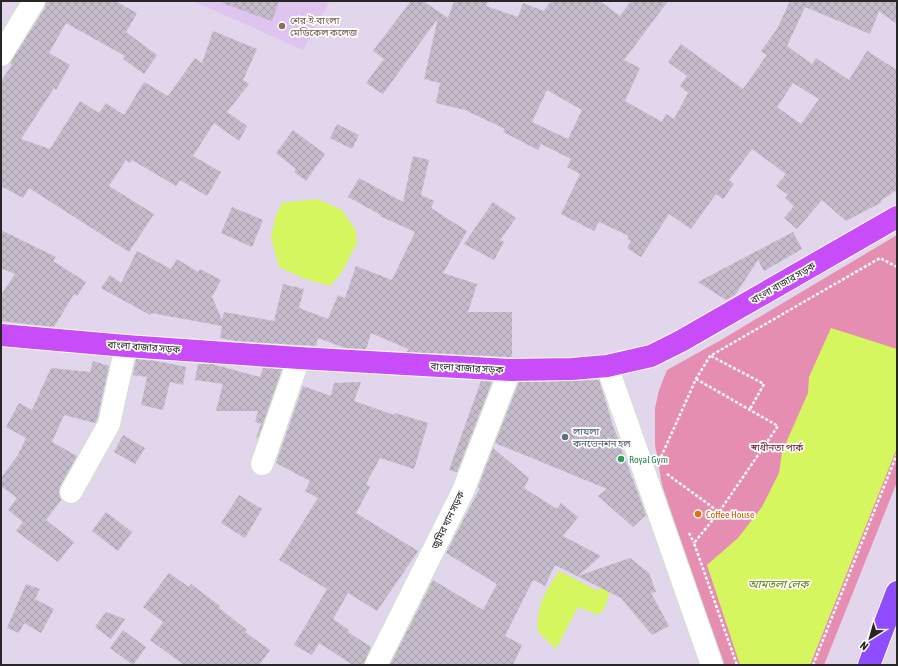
<svg xmlns="http://www.w3.org/2000/svg" width="898" height="666" font-family="'Asap Condensed','Noto Sans Bengali',sans-serif">
  <style>
    .education { fill: #dec4ee }
    .green { fill: #e68eb1 }
    .water { fill: #d6f660 }
    .building { fill: url(#building-cross-hatch); fill-rule: evenodd }
    .lines { fill: none; stroke-linecap: round; stroke-linejoin: round }
    .minor-casing { stroke: #d1e1cc; stroke-width: 24 }
    .major-casing { stroke: #fff; stroke-width: 24 }
    .highway-casing { stroke: #fff; stroke-width: 24 }
    .path { stroke: #fff; stroke-width: 2.5; stroke-dasharray: 3 2; stroke-linecap: butt }
    .minor { stroke: #fff; stroke-width: 22 }
    .major { stroke: #c84df9; stroke-width: 22 }
    .highway { stroke: #904dff; stroke-width: 22 }
    .education-dot { fill: #8d6e63; stroke: #fff; stroke-width: 1.5 }
    .service-dot { fill: #5c6f8a; stroke: #fff; stroke-width: 1.5 }
    .leisure-dot { fill: #2e9e5b; stroke: #fff; stroke-width: 1.5 }
    .food-dot { fill: #e8710a; stroke: #fff; stroke-width: 1.5 }
    .labels { text-anchor: middle; dominant-baseline: central; stroke-width: 3.5; stroke-linejoin: round; paint-order: stroke }
    .education-label { font-size: 10px; fill: #785e54; stroke: #fff; text-anchor: start }
    .street-label { font-size: 10px; fill: #262626; stroke: #fff }
    .service-label { font-size: 10px; fill: #4e5e75; stroke: #fff; text-anchor: start }
    .park-label { font-size: 10px; fill: #661429; stroke: #fff }
    .leisure-label { font-size: 10px; fill: #27864d; stroke: #fff; text-anchor: start }
    .food-label { font-size: 10px; fill: #c56008; stroke: #fff; text-anchor: start }
    .water-label { font-size: 11px; font-style: italic; fill: #5d8007; stroke: #fff }
  </style>
  <defs>
    <pattern id="building-cross-hatch" width="8" height="8" patternUnits="userSpaceOnUse"><rect width="8" height="8" fill="#c5bbcb"/><path d="M0 0l8 8M0 8l8-8" fill="none" stroke="#a9a1ae"/></pattern>
  </defs>
  <rect width="100%" height="100%" fill="#e1d6eb"/>
  <polygon class="education" points="193,1 330,1 303,50"/>
  <polygon class="green" points="897,235 897,482 824,665 723,665 662,485 655,445 655,408 659,390 667,370 721,340"/>
  <g class="water">
    <polygon points="317,199 342,210 356,231 357,243 342,272 330,286 303,278 279,267 271,237 276,215 282,203"/>
    <polygon points="831,328 897,349 897,448 810,665 740,665 707,565 738,538 762,507 779,473 782,452 808,393 809,377"/>
    <path d="M559,571l39,20 11,-16c1,14 1,31 -11,40l-20,-8 -22,42 -18,-17c-2,-26 7,-39 21,-61z"/>
  </g>
  <g class="building">
    <polygon points="46,1 115,1 137,13 126,32 157,55 144,74 123,59 125,56 66,23 49,53 70,65 56,90 54,88 21,139 50,149 80,101 99,113 106,103 124,115 144,82 168,96 195,58 202,63 213,31 257,49 243,80 249,84 227,112 247,126 239,141 214,123 193,156 221,172 207,196 180,180 176,186 132,160 130,163 126,160 109,186 154,214 129,252 29,188 23,198 1,186 1,81 12,65 10,63 45,8"/>
    <polygon points="222,1 279,1 272,21 222,3"/>
    <path d="M411,1h12l25,17 6,-17h34l-2,5 32,11 5,-14 21,8 7,-10h49l20,15 11,-15h37l-44,59 16,8 -15,33 37,21 4,-8 8,5 14,-26 -8,-7 7,-10 -19,-14 13,-18 62,45 24,-34 -6,-4 16,-22 13,-28h107v23l-18,-13 -9,23 -65,-27 -18,39 25,18 4,-6 33,22 18,-29 30,19v120l-17,11 2,1 -36,19 -24,-21 -25,29 -13,-11 10,-12 -9,-8 3,-3 -12,-9 10,-12 -34,-25 -23,31 5,4 -11,15 -7,-5 -25,35 -22,-15 -28,43 -14,-9 4,-7 -4,-2 2,-3 -30,-14 -5,9 -33,-17 19,-40 -13,-7 4,-8 -30,-15 -3,6 -35,-18 2,-3 -40,-19 -29,-7 4,-20 -16,-4 14,-61 -55,76 -17,-11 18,-24 -11,-8zM793,83l26,16 -18,25 -24,-17zM547,90l35,20 -14,29 -36,-17z"/>
    <polygon points="337,124 359,135 352,149 330,138"/>
    <polygon points="293,130 325,154 306,181 294,172 296,169 276,153"/>
    <polygon points="413,156 429,160 421,195 434,201 431,208 467,231 443,273 477,284 468,312 512,312 512,357 407,352 408,349 371,333 366,349 345,348 318,338 316,346 236,341 220,338 222,326 151,313 150,315 101,288 110,275 121,283 137,251 171,269 177,259 198,272 200,269 221,280 212,297 222,320 224,312 274,321 283,284 304,289 299,308 328,319 338,295 345,298 356,266 392,280 415,232 380,216 381,215 348,197 359,178 403,202"/>
    <polygon points="493,202 516,218 500,240 504,242 494,260 464,244"/>
    <polygon points="232,207 263,220 252,247 221,233"/>
    <polygon points="1,230 56,257 53,261 86,282 77,296 74,294 54,327 1,321 1,295 15,274 1,268"/>
    <polygon points="793,232 802,249 764,271 758,260 735,295 726,300 698,282"/>
    <polygon points="136,359 156,361 186,367 183,385 170,382 163,410 141,405 147,377 133,375"/>
    <polygon points="93,361 109,366 97,420 95,423 64,415 52,442 77,456 60,486 59,493 61,500 46,520 74,542 58,562 16,531 23,522 8,510 17,498 1,486 1,478 18,455 26,438 6,427 19,403 32,410 51,368 90,372"/>
    <polygon points="198,364 212,364 260,377 263,368 282,369 258,438 256,438 261,424 255,422 258,411 216,411 223,384 195,380"/>
    <polygon points="599,380 613,426 646,515 633,527 598,496 607,489 495,443 519,382"/>
    <polygon points="481,381 492,382 457,472 449,470"/>
    <polygon points="361,382 354,401 394,415 395,413 428,423 414,469 380,458 366,484 370,487 356,513 418,551 377,611 348,593 333,619 349,630 348,632 371,647 364,665 353,665 319,643 312,655 294,645 327,589 279,560 318,498 305,491 310,481 276,463 303,386 331,396 334,383"/>
    <polygon points="123,435 145,448 135,464 114,452"/>
    <polygon points="493,448 529,478 524,488 557,509 561,503 578,517 563,536 601,556 578,576 630,558 649,573 656,592 651,593 669,626 652,635 621,598 555,565 545,586 533,580 505,636 522,645 513,665 390,665 433,580 483,610 497,584 446,553 480,488 478,487"/>
    <polygon points="239,495 262,509 245,538 221,523"/>
    <polygon points="106,512 132,532 118,551 92,531"/>
    <polygon points="169,573 189,587 191,584 220,606 219,608 247,630 245,632 270,650 259,665 184,665 150,640 163,622 143,607"/>
    <polygon points="26,584 40,589 35,599 54,609 41,633 24,623 19,633 7,628"/>
    <polygon points="106,612 125,619 111,639 95,627"/>
    <polygon points="123,630 146,647 133,665 110,648"/>
  </g>
  <g class="lines">
    <defs>
      <g id="minor">
        <polyline points="1,55 34,1"/>
        <polyline points="607,366 712,665"/>
        <polyline points="262,464 299,358"/>
        <polyline points="71,492 109,424 126,346"/>
        <polyline points="376,665 463,491 510,370"/>
      </g>
      <polyline id="major" points="1,335 126,346 299,358 510,370 572,369 607,366 651,356 681,341 897,217"/>
      <polyline id="highway" points="869,665 897,592"/>
    </defs>
    <use href="#minor" class="minor-casing"/>
    <use href="#major" class="major-casing"/>
    <use href="#highway" class="highway-casing"/>
    <g class="path">
      <polyline points="711,356 764,384 750,409"/>
      <polyline points="696,379 778,426 719,512"/>
      <polyline points="661,457 696,379 710,356 880,258 897,267"/>
      <polyline points="667,474 719,512 694,543 737,665"/>
      <polyline points="689,533 694,543"/>
      <polyline points="813,665 897,454"/>
    </g>
    <use href="#minor" class="minor"/>
    <use href="#major" class="major"/>
    <use href="#highway" class="highway"/>
  </g>
  <circle class="education-dot" cx="282" cy="26" r="4"/>
  <circle class="service-dot" cx="565" cy="437" r="4"/>
  <circle class="leisure-dot" cx="621" cy="459" r="4"/>
  <circle class="food-dot" cx="698" cy="514" r="4"/>
  <g class="labels">
    <g class="education-label">
      <text x="290" y="20">শের-ই-বাংলা<tspan x="290" dy="12">মেডিকেল কলেজ</tspan></text>
    </g>
    <g class="street-label">
      <text transform="translate(783 283) rotate(-30)">বাংলা বাজার সড়ক</text>
      <text transform="translate(144 347) rotate(4)">বাংলা বাজার সড়ক</text>
      <text transform="translate(467 368) rotate(3)">বাংলা বাজার সড়ক</text>
      <text transform="translate(448 520) rotate(-64)">জুমির খান সড়ক</text>
    </g>
    <g class="service-label">
      <text x="573" y="431">লায়লা<tspan x="573" dy="12">কনভেনশন হল</tspan></text>
    </g>
    <g class="park-label">
      <text x="777" y="447">স্বাধীনতা পার্ক</text>
    </g>
    <g class="leisure-label">
      <text x="629" y="459">Royal Gym</text>
    </g>
    <g class="food-label">
      <text x="706" y="514">Coffee House</text>
    </g>
    <g class="water-label">
      <text x="778" y="584">আমতলা লেক</text>
    </g>
  </g>
  <rect width="898" height="666" fill="none" stroke="#262626" stroke-width="4"/>
  <g transform="translate(870 638) rotate(217)" stroke="#ffffff" stroke-width="3" paint-order="stroke">
  <path d="M0-3L7 15L0 10L-7 15Z" fill="#262626"/>
  <text y="-6" font-size="11" font-weight="bold" text-anchor="middle" fill="#262626">N</text>
  </g>
</svg>
